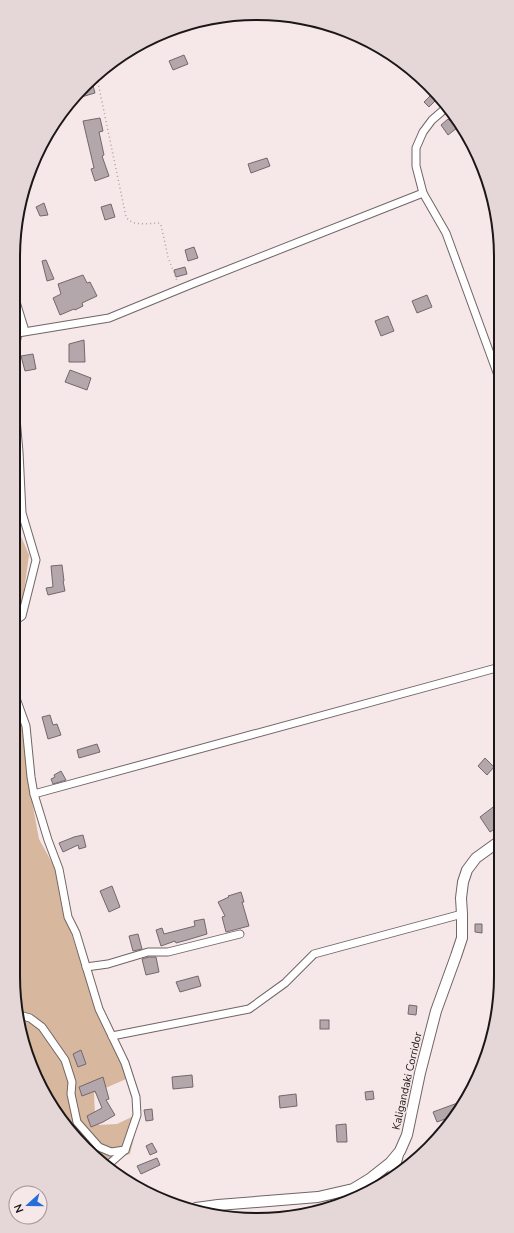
<svg xmlns="http://www.w3.org/2000/svg" width="514" height="1233" font-family="'Nunito Sans',sans-serif">
  <style>
    .green { fill: #d7b79d }
    .building { fill: #b4a7ac; stroke: #73686c }
    .lines { fill: none; stroke-linecap: round; stroke-linejoin: round }
    .street-casing { stroke: #716565; stroke-width: 9 }
    .secondary-casing { stroke: #716565; stroke-width: 12 }
    .path { stroke: #ada1a2; stroke-width: 1.5; stroke-dasharray: 1 3; stroke-linecap: butt }
    .street { stroke: #fff; stroke-width: 7 }
    .secondary { stroke: #fff; stroke-width: 10 }
    .labels { text-anchor: middle; dominant-baseline: central; stroke-width: 3; stroke-linejoin: round; paint-order: stroke }
    .street-label { font-size: 11px; fill: #1c1717; stroke: #f6e7e8 }
    .rim { fill: none; stroke: #1c1717; stroke-width: 2 }
  </style>
  <rect width="100%" height="100%" fill="#f6e7e8"/>
  <g class="green">
    <polygon points="13,518 29,555 21,612 13,618"/>
    <polygon points="13,698 22,728 27,775 39,839 56,870 66,917 96,1010 133,1076 94,1093 95,1116 99,1125 117,1124 140,1113 130,1154 104,1162 73,1137 26,1055 13,976"/>
  </g>
  <g class="building">
    <polygon points="184,55 188,64 173,70 169,61"/>
    <polygon points="92,82 95,93 71,100 73,96"/>
    <polygon points="432,94 437,99 429,107 424,102"/>
    <polygon points="455,117 459,124 456,127 457,128 448,135 441,125 448,119 450,121"/>
    <polygon points="100,118 103,131 99,132 104,155 102,156 109,176 95,181 91,169 94,168 83,121"/>
    <polygon points="267,158 270,166 251,173 248,164"/>
    <polygon points="44,203 48,215 40,216 36,207"/>
    <polygon points="111,204 115,217 105,220 101,207"/>
    <polygon points="194,247 198,258 188,261 185,250"/>
    <polygon points="46,260 54,279 47,281 42,261"/>
    <polygon points="185,267 187,274 176,277 174,270"/>
    <polygon points="83,275 87,283 90,282 97,296 82,303 83,306 75,310 74,309 60,315 53,298 61,294 58,284"/>
    <polygon points="427,295 432,307 417,313 412,301"/>
    <polygon points="388,316 394,331 381,336 375,321"/>
    <polygon points="84,340 85,362 69,362 69,344"/>
    <polygon points="33,354 36,369 25,371 21,356"/>
    <polygon points="70,370 91,378 87,390 65,382"/>
    <polygon points="62,565 64,581 63,581 65,591 48,595 46,588 53,587 51,566"/>
    <polygon points="50,715 53,725 57,724 61,735 48,739 42,717"/>
    <polygon points="97,744 100,752 79,758 77,750"/>
    <polygon points="485,758 494,767 487,775 478,766"/>
    <polygon points="61,771 66,780 53,784 51,779 55,777 54,775"/>
    <polygon points="501,801 501,825 490,832 480,817"/>
    <polygon points="83,835 86,847 79,849 78,845 63,852 59,843 74,837"/>
    <polygon points="112,886 120,907 109,912 100,891"/>
    <polygon points="241,892 244,902 242,902 249,926 226,932 222,917 225,916 218,902 229,897 228,896"/>
    <polygon points="204,919 207,934 187,940 176,943 175,941 161,946 156,930 162,928 164,934 195,926 194,921"/>
    <polygon points="475,924 482,924 482,933 475,932"/>
    <polygon points="138,934 142,949 133,951 129,936"/>
    <polygon points="149,957 156,957 159,972 146,975 142,959"/>
    <polygon points="198,976 201,986 180,992 176,982"/>
    <polygon points="409,1005 417,1006 416,1015 408,1014"/>
    <rect x="320" y="1020" width="9" height="9"/>
    <polygon points="81,1050 86,1064 78,1067 73,1054"/>
    <polygon points="192,1075 193,1087 173,1089 172,1077"/>
    <polygon points="103,1077 109,1099 106,1100 115,1115 103,1122 91,1127 87,1116 102,1108 95,1091 82,1096 79,1087"/>
    <polygon points="373,1091 374,1099 366,1100 365,1092"/>
    <polygon points="296,1094 297,1106 280,1108 279,1096"/>
    <polygon points="463,1101 456,1115 437,1122 433,1112"/>
    <polygon points="152,1109 153,1120 146,1121 144,1110"/>
    <polygon points="346,1124 347,1142 337,1142 336,1125"/>
    <polygon points="152,1143 157,1152 150,1155 146,1146"/>
    <polygon points="157,1158 160,1165 141,1174 137,1166"/>
  </g>
  <g class="lines">
    <defs>
      <g id="street">
        <polyline points="447,107 432,120 423,132 416,148 416,166 423,193 446,233 499,378"/>
        <polyline points="13,292 25,331"/>
        <polyline points="13,359 18,333 109,318 192,284 423,193"/>
        <polyline points="13,385 19,452 22,513 36,560 22,616 13,622"/>
        <polyline points="13,690 26,726 31,777 34,794 48,840 59,869 68,917 76,933 99,1009 125,1063 136,1097 137,1115 125,1150 108,1165"/>
        <polyline points="34,794 500,667"/>
        <polyline points="86,967 108,964 148,952 168,952 240,934"/>
        <polyline points="19,1015 30,1018 42,1027 65,1060 72,1082 71,1094 77,1122 99,1147 111,1152 125,1150"/>
        <polyline points="112,1036 249,1009 285,983 314,954 462,914"/>
        <polyline points="386,1182 397,1164 400,1153"/>
      </g>
      <polyline id="secondary" points="196,1208 218,1205 318,1197 353,1189 371,1178 390,1163 400,1151 407,1135 420,1073 436,1011 456,956 462,938 462,914 461,898 463,882 467,870 476,858 501,840"/>
    </defs>
    <use href="#street" class="street-casing"/>
    <use href="#secondary" class="secondary-casing"/>
    <path class="path" d="M97,78l29,139c7,10 22,6 33,6l2,2 7,32 9,24"/>
    <use href="#street" class="street"/>
    <use href="#secondary" class="secondary"/>
  </g>
  <g class="labels">
    <g class="street-label">
      <text transform="translate(407 1081) rotate(-77)">Kaligandaki Corridor</text>
    </g>
  </g>
  <path d="M0 0H514V1233H0ZM257 20H257A237 237 0 0 1 494 257V976A237 237 0 0 1 257 1213H257A237 237 0 0 1 20 976V257A237 237 0 0 1 257 20Z" fill="#e5d6d7" fill-rule="evenodd"/>
  <path class="rim" d="M257 20H257A237 237 0 0 1 494 257V976A237 237 0 0 1 257 1213H257A237 237 0 0 1 20 976V257A237 237 0 0 1 257 20Z"/>
  <g transform="translate(28 1205) rotate(249)"><circle r="19" fill="#f6e7e8" stroke="#9f9494"/>
  <path d="M0-3L7 15L0 10L-7 15Z" fill="#256dd9"/>
  <text y="-6" font-size="11" font-weight="bold" text-anchor="middle" fill="#1c1717">N</text>
  </g>
</svg>
